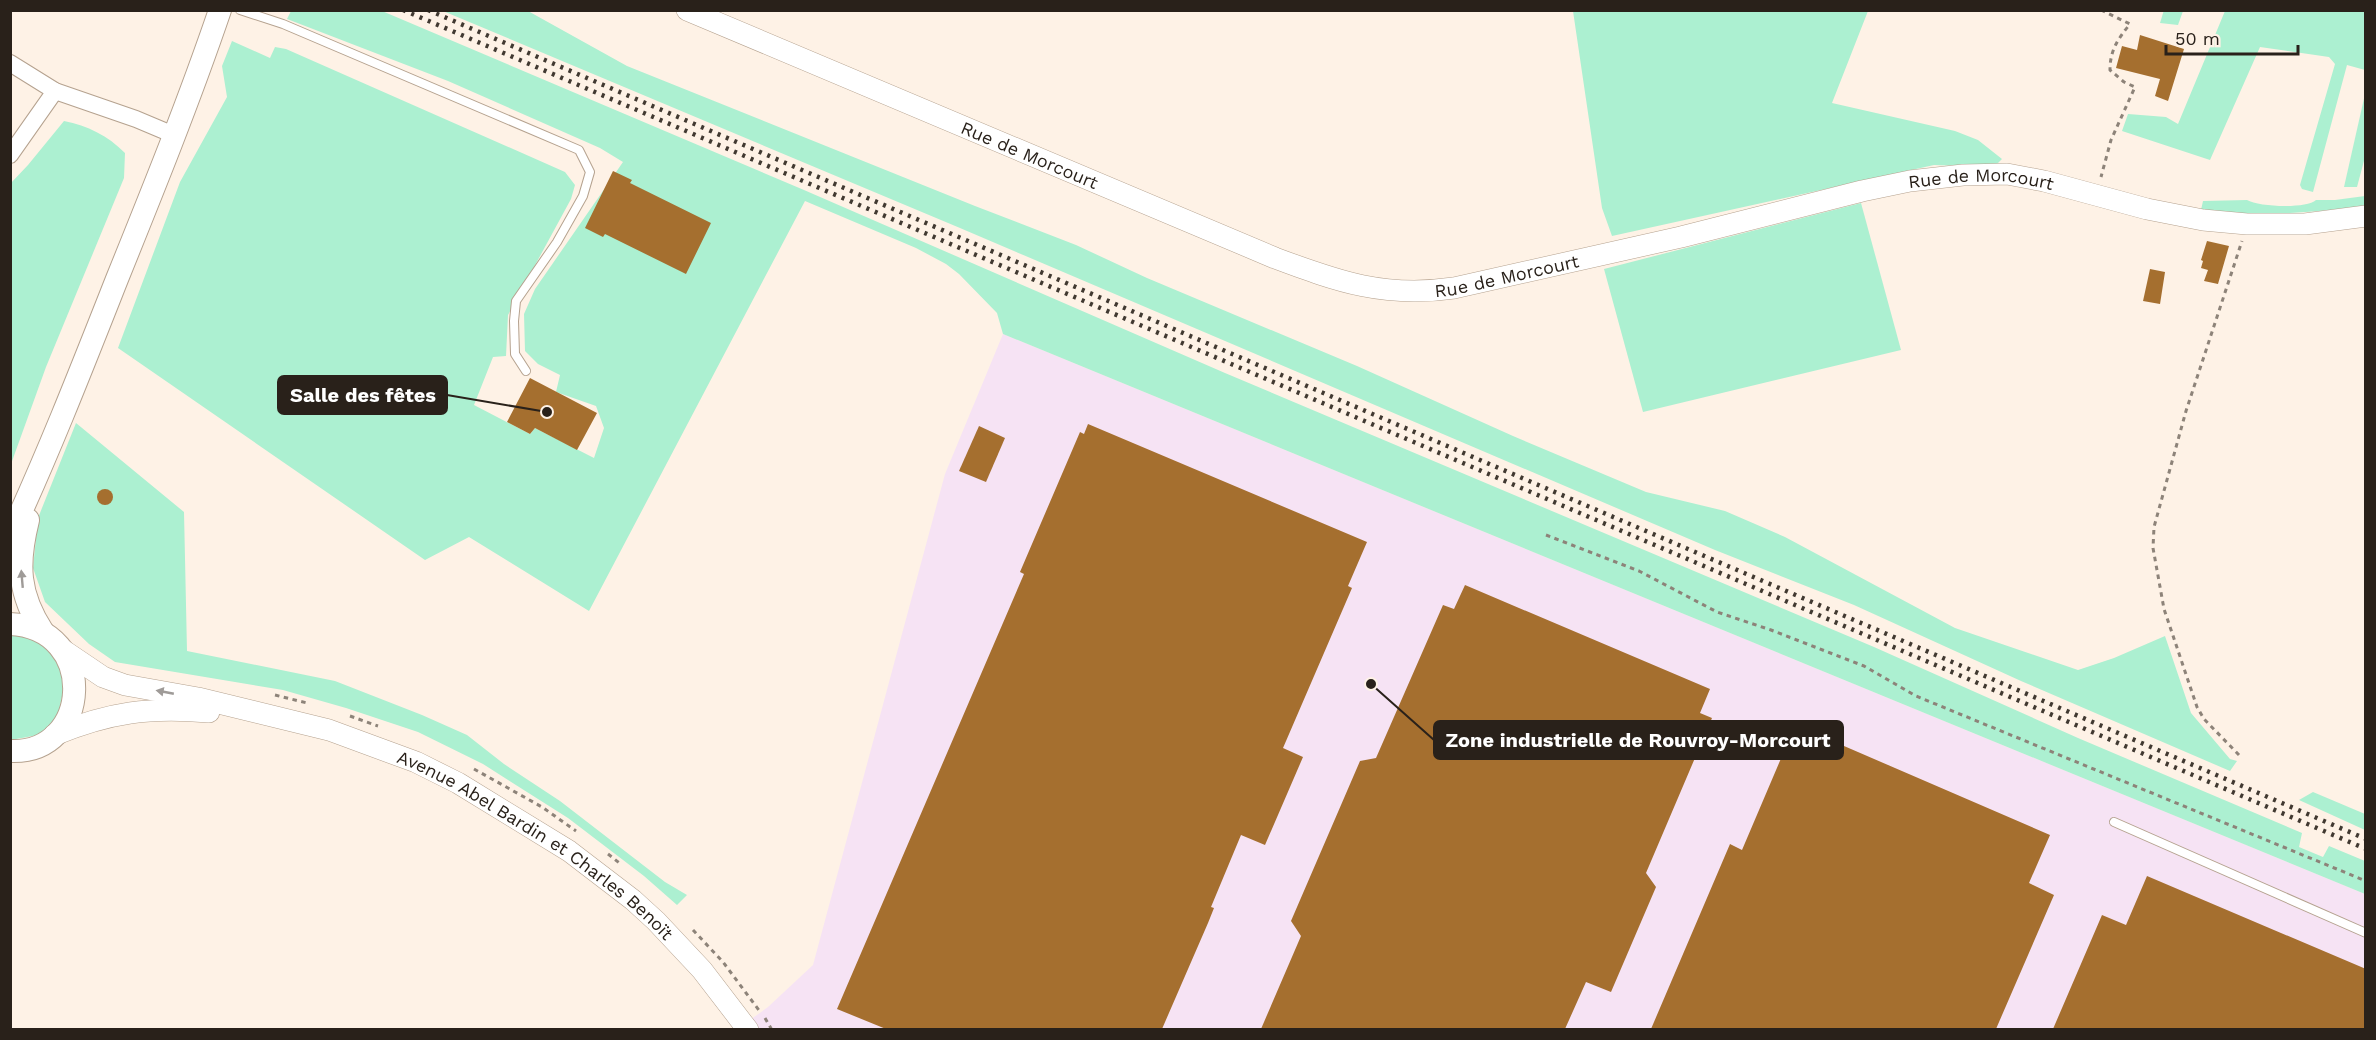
<svg xmlns="http://www.w3.org/2000/svg" width="2376" height="1040" font-family="'Work Sans',sans-serif">
  <style>
    .industrial { fill: #f6e3f4 }
    .green { fill: #acf0d1 }
    .building { fill: #a56f2f }
    .lines { fill: none; stroke-linecap: round; stroke-linejoin: round }
    .service-casing { stroke: #b5a28f; stroke-width: 10 }
    .minor-casing { stroke: #b5a28f; stroke-width: 18 }
    .tertiary-casing { stroke: #b5a28f; stroke-width: 22 }
    .secondary-casing { stroke: #b5a28f; stroke-width: 24 }
    .path { stroke: #8d8379; stroke-width: 3; stroke-dasharray: 4.5 4.5; stroke-linecap: butt }
    .service { stroke: #fff; stroke-width: 8 }
    .minor { stroke: #fff; stroke-width: 16 }
    .tertiary { stroke: #fff; stroke-width: 21 }
    .secondary { stroke: #fff; stroke-width: 22 }
    .rail { stroke: #413931; stroke-width: 4.5; stroke-dasharray: 3 6; stroke-linecap: butt }
    .oneway { fill: #9f9b98 }
    .labels { text-anchor: middle; dominant-baseline: central; stroke-width: 4.5; stroke-linejoin: round; paint-order: stroke }
    .street-label { font-size: 18px; fill: #29211a; stroke: #fef2e6 }
    .leader { fill: none; stroke: #29211a; stroke-width: 2 }
    .callout-dot { fill: #29211a; stroke: #fef2e6; stroke-width: 2 }
    .callout { fill: #29211a; stroke: #29211a; stroke-width: 2 }
    .callout-label { font-size: 20px; text-anchor: middle; font-weight: bold; fill: #fff }
  </style>
  <rect width="100%" height="100%" fill="#fef2e6"/>
  <polygon class="industrial" points="1003,334 2365,894 2365,1029 736,1030 768,1007 813,965 945,474"/>
  <g class="green">
    <polygon points="2164,10 2183,11 2178,25 2160,23"/>
    <polygon points="291,11 382,11 804,190 1225,373 1874,647 2078,738 2302,833 2299,847 2323,857 2329,846 2365,861 2365,894 1003,334 997,313 959,274 946,264 916,248 805,201 589,611 469,537 425,560 118,348 180,182 227,97 222,66 232,41 270,58 275,47 286,49 565,172 575,185 571,199 508,315 506,356 493,357 474,405 530,434 535,428 594,458 604,428 596,406 556,392 560,375 538,364 525,351 524,314 535,289 623,162 600,148 448,81 287,19"/>
    <polygon points="443,11 528,11 627,66 975,206 1076,245 1147,278 1357,366 1513,436 1646,492 1725,511 1785,537 1955,628 2078,670 2114,658 2165,636 2191,713 2230,759 2237,761 2230,771 2021,681 1854,605 1715,550 960,228"/>
    <polygon points="1573,11 1868,11 1832,103 1955,131 1978,140 2002,159 1994,167 1934,165 1612,236 1602,208"/>
    <polygon points="2225,11 2365,11 2365,70 2347,65 2313,192 2302,189 2300,185 2335,64 2329,57 2260,47 2210,160 2122,131 2128,114 2166,117 2178,124"/>
    <polygon points="2365,94 2365,157 2357,187 2344,187"/>
    <path d="M64,121c24,5 43,14 61,32l-1,25 -78,189 -35,97v-281l17,-18z"/>
    <path d="M2365,196v10c-55,7 -109,11 -164,4l2,-9 44,-1c12,7 59,9 69,0h19z"/>
    <polygon points="1861,203 1901,350 1643,412 1604,269"/>
    <polygon points="76,423 184,512 187,651 335,681 422,715 467,735 504,764 560,801 665,882 687,895 677,905 644,876 568,818 483,764 418,732 346,708 283,690 115,662 89,644 45,602 33,568 38,518"/>
    <polygon points="11,634 46,643 67,673 57,720 38,735 11,740"/>
    <polygon points="2313,792 2365,814 2365,830 2299,800"/>
  </g>
  <g class="building">
    <polygon points="2140,35 2184,49 2168,101 2155,96 2160,79 2116,68 2122,46 2137,50"/>
    <polygon points="613,171 632,180 630,183 711,223 686,274 605,234 603,237 585,228"/>
    <polygon points="2207,241 2229,246 2218,284 2204,281 2208,270 2201,268 2203,261 2201,260"/>
    <polygon points="2150,269 2165,272 2160,304 2143,301"/>
    <polygon points="530,378 597,413 577,450 535,428 530,434 507,422"/>
    <polygon points="1088,424 1367,542 1348,586 1352,588 1283,748 1303,757 1265,845 1241,835 1211,907 1214,908 1208,923 1162,1029 886,1029 837,1009 1024,574 1020,572 1080,432 1084,434"/>
    <polygon points="979,426 1005,438 986,482 959,471"/>
    <circle cx="105" cy="497" r="8"/>
    <polygon points="1465,585 1710,689 1700,713 1712,718 1646,873 1656,887 1611,992 1586,982 1565,1029 1261,1029 1301,936 1291,921 1360,761 1376,758 1443,605 1454,609"/>
    <polygon points="1807,730 2050,835 2029,883 2054,895 1996,1029 1651,1029 1730,844 1742,850 1785,749 1797,754"/>
    <polygon points="2147,876 2366,969 2366,1029 2053,1029 2102,915 2126,925"/>
  </g>
  <g class="lines">
    <defs>
      <g id="service">
        <polyline points="240,10 283,24 579,150 590,172 583,196 557,242 516,301 514,321 515,354 526,371"/>
        <polyline points="2114,822 2366,933"/>
      </g>
      <g id="minor">
        <polyline points="10,63 55,91 136,119 174,135"/>
        <polyline points="10,155 55,91"/>
      </g>
      <g id="tertiary">
        <path id="s1" d="M687,10l588,248c64,24 110,40 179,30l227,-51 181,-46 48,-10 53,-6 44,-1 37,7 103,28 56,11 44,4h58l61,-8"/>
        <path id="s2" d="M63,650l40,27 22,8 73,13 131,32 87,32 42,21 111,68 64,49 23,21 46,49 46,60"/>
        <path d="M54,735c56,-23 95,-28 155,-23"/>
      </g>
      <g id="secondary">
        <path d="M28,520c-11,44 -10,74 15,112"/>
        <path d="M10,536c39,-84 73,-171 107,-257 36,-89 72,-178 103,-269"/>
        <path d="M10,624c89,4 82,131 0,127"/>
      </g>
    </defs>
    <use href="#service" class="service-casing"/>
    <use href="#minor" class="minor-casing"/>
    <use href="#tertiary" class="tertiary-casing"/>
    <use href="#secondary" class="secondary-casing"/>
    <g class="path">
      <path d="M2101,10l29,14c-12,15 -20,26 -20,46l14,12 11,5 -24,53 -10,37"/>
      <polyline points="1546,535 1639,571 1717,612 1771,630 1864,666 1916,696 2366,881"/>
      <polyline points="275,695 307,703"/>
      <polyline points="350,716 378,726"/>
      <polyline points="2239,755 2204,719 2197,707 2164,609 2153,548 2154,527 2186,411 2242,241"/>
      <polyline points="474,769 542,807 576,831"/>
      <polyline points="608,854 622,865"/>
      <polyline points="693,930 723,962 761,1013"/>
      <polyline points="765,1018 772,1030"/>
    </g>
    <use href="#service" class="service"/>
    <use href="#minor" class="minor"/>
    <use href="#tertiary" class="tertiary"/>
    <use href="#secondary" class="secondary"/>
    <g class="rail">
      <polyline points="403,10 2366,849"/>
      <polyline points="428,10 2366,839"/>
    </g>
  </g>
  <defs><path id="oneway-solid" d="M-6-.8H1V-3.2L6.5 0L1 3.2V.8H-6Z" transform="scale(1.5)"/></defs>
  <g class="oneway">
    <use href="#oneway-solid" transform="translate(22 579) rotate(-95)"/>
    <use href="#oneway-solid" transform="translate(165 692) rotate(-169)"/>
  </g>
  <g class="labels">
    <g class="street-label">
      <text stroke="none"><textPath href="#s1" startOffset="372">Rue de Morcourt</textPath></text>
      <text stroke="none"><textPath href="#s1" startOffset="1362">Rue de Morcourt</textPath></text>
      <text stroke="none"><textPath href="#s1" startOffset="876">Rue de Morcourt</textPath></text>
      <text stroke="none"><textPath href="#s2" startOffset="519">Avenue Abel Bardin et Charles Benoït</textPath></text>
    </g>
  </g>
  <path class="leader" d="M547 412L447 395M1371 684L1434 740"/>
  <g class="callout-dot">
    <circle cx="547" cy="412" r="6"/>
    <circle cx="1371" cy="684" r="6"/>
  </g>
  <g class="callout">
    <rect x="278" y="376" width="169" height="38" rx="6"/>
    <rect x="1434" y="721" width="409" height="38" rx="6"/>
  </g>
  <g class="callout-label">
    <text x="363" y="402">Salle des fêtes</text>
    <text x="1638" y="747">Zone industrielle de Rouvroy-Morcourt</text>
  </g>
  <rect width="2376" height="1040" fill="none" stroke="#29211a" stroke-width="24"/>
  <path d="M2166 45v9h132v-9" fill="none" stroke="#29211a" stroke-width="3"/>
  <text x="2175" y="45" font-size="18" fill="#29211a" stroke="#fef2e6" stroke-width="4.5" paint-order="stroke">50 m</text>
</svg>
